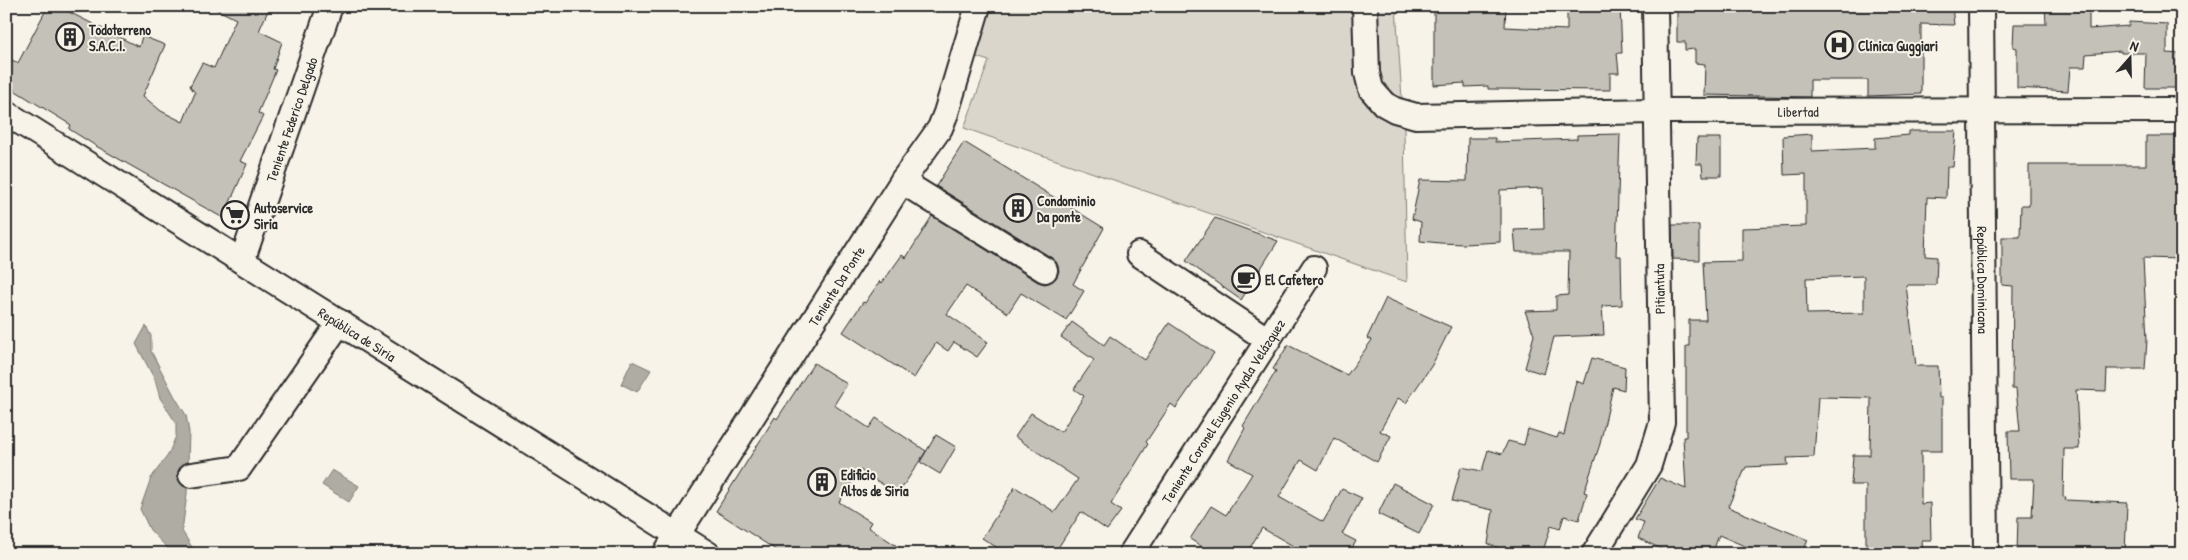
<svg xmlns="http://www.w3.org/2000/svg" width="2188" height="560" font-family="'Patrick Hand',sans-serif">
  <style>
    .green { fill: #dad6cc; stroke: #82807c }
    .water { fill: #afaca4; stroke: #7a7874 }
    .building { fill: #c4c1b9; stroke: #2b2b2b; fill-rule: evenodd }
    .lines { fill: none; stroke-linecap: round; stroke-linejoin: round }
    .minor-casing { stroke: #2b2b2b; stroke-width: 28 }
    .minor { stroke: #f7f3e8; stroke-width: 24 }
    .labels { text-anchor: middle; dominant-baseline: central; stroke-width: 4; stroke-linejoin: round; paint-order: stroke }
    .poi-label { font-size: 14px; font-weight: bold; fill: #2b2b2b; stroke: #f7f3e8; text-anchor: start }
    .street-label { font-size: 14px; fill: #2b2b2b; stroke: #f7f3e8 }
  </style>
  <rect width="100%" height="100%" fill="#f7f3e8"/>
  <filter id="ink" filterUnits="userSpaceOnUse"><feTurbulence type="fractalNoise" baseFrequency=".02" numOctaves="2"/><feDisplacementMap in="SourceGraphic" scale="10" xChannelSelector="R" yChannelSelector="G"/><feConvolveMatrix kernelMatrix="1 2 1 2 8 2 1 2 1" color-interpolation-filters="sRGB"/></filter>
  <g filter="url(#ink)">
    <polygon class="green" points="989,6 1396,6 1404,131 1407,282 964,128 989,61 973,56"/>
    <g class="water">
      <polygon points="146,326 151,336 151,351 175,397 186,415 189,432 187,494 182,531 196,554 173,554 150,530 140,509 151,478 168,455 176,436 176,423 160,398 155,380 136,344"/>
      <polygon points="632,361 651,370 637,392 621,384"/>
      <polygon points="332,470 359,486 349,502 322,485"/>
    </g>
    <g class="building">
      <polygon points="48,6 57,6 139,47 142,36 165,45 143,96 161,111 183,122 195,93 190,86 202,63 214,68 236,19 210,6 270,6 259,31 282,42 273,69 276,70 258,113 263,116 240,161 247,164 223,218 96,146 69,129 71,125 6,85 6,57 18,63"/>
      <polygon points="1488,6 1506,6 1505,27 1567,30 1567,6 1620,6 1622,53 1617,53 1619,73 1610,73 1610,90 1488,89 1488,86 1465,87 1465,83 1434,85 1434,8 1488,9"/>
      <polygon points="1677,6 1952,6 1954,25 1921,24 1921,94 1868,96 1868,80 1810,80 1810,97 1704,95 1705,64 1695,63 1695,49 1685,50 1685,42 1677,42"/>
      <polygon points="2045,6 2089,6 2089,29 2129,26 2129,22 2167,24 2167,53 2180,54 2180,88 2145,88 2146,53 2121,53 2121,51 2086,54 2085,67 2070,67 2068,91 2017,88 2017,48 2013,47 2014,24 2046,24"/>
      <path d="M1909,131h47l-3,36h-6l-1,31 -19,-1 -2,59 12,1 -1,28h-30l10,81h22l1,32h3v53h-21v53l9,-1 1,37h-9l1,14h-57v-69h-15l2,-30h17l1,-57 -53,-1 -4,60 -27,1 1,7 -42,2 -18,40 80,33 -6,14h-39l-44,-19 -7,19h-40l-34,-16 6,-16 -9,-3 25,-41 26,11 -3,-52h3v-91h3v-26h17l-3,-58 39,-1v-33l64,-2v-52l-22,1 -1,-39 29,-2v17l63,-3v-10l34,-3zM1864,276v37l-57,1 -1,-36z"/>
      <polygon points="1620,134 1616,256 1621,256 1622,305 1602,306 1604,335 1554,337 1544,374 1525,368 1534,335 1525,311 1556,310 1556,296 1568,295 1569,252 1516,252 1514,230 1544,229 1543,188 1500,190 1500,242 1464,244 1440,243 1420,241 1421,222 1412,219 1420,180 1467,181 1468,138 1495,138 1495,142 1577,139 1577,135"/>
      <polygon points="2146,136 2182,136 2182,259 2143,258 2147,340 2145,369 2107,369 2106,391 2076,390 2079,449 2064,449 2063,497 2066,497 2065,500 2127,503 2125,554 2017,554 2018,517 2032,517 2034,479 2009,479 2008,431 2020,431 2016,389 2012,389 2013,286 2002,285 2002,237 2020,237 2021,205 2029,205 2029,165 2146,165"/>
      <polygon points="1697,138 1721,138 1721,176 1703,176 1702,164 1696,164"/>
      <polygon points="964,142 1104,228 1073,284 1084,291 1066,320 1021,293 1008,313 966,286 947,314 988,342 977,357 954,342 948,351 936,343 914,378 843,332 863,302 865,303 880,281 882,283 902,255 906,258 932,216 1038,282 1045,284 1051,282 1056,278 1059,271 1057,264 1052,258 936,186"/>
      <polygon points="1215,218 1278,241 1241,300 1186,261"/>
      <polygon points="1672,225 1699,225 1699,260 1673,259"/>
      <polygon points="1386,298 1451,327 1432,365 1406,403 1398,398 1380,431 1391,436 1377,462 1334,438 1318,470 1301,460 1279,497 1323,522 1342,489 1362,498 1342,534 1356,541 1349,554 1307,554 1262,528 1246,554 1213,554 1190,539 1211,506 1226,515 1252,474 1228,460 1245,428 1243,426 1276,371 1273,369 1288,345 1347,375 1372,340 1367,338"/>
      <polygon points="1072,322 1104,345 1110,336 1145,360 1169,323 1214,353 1176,408 1171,404 1146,442 1148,444 1111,504 1121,511 1107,530 1081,512 1054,554 1007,554 982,538 1015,487 1055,512 1078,479 1015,437 1031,413 1061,432 1084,396 1074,389 1094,360 1061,337"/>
      <polygon points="1592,358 1625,367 1624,390 1613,387 1600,444 1584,492 1587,493 1579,520 1564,516 1560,529 1551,526 1542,554 1497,554 1500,548 1488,544 1493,510 1452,501 1461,467 1482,471 1488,450 1502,454 1508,441 1524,445 1528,429 1557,438 1559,433 1564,435 1576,381 1584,384"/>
      <polygon points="814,363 847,384 834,405 869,428 876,418 926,451 898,494 860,470 839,502 871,522 868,527 909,554 782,554 716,511 775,417 777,419"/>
      <polygon points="936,435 956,447 940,474 920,462"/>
      <polygon points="1393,483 1434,504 1419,534 1378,514"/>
    </g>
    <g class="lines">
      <defs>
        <g id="minor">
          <path id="s1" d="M1365,6l2,67 4,16 13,15 11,6 21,6 239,-5 527,-1"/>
          <path id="s2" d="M1981,6l5,548"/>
          <path id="s3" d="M6,113l702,441"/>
          <polyline points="903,180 911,187 1045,270"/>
          <polyline points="1139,254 1268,340"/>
          <path id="s4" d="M242,261l88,-255"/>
          <polyline points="191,475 239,468 340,322"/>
          <path id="s5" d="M665,554l238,-374 37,-52 6,-15 32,-107"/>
          <path id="s6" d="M1131,554l183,-286"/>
          <polyline points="1594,554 1649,465 1662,422 1655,6"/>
        </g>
      </defs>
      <use href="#minor" class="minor-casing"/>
      <use href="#minor" class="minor"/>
    </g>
  </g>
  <defs>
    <symbol id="building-ring" viewBox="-11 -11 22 22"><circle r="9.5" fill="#f7f3e8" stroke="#2b2b2b" stroke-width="1.5"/><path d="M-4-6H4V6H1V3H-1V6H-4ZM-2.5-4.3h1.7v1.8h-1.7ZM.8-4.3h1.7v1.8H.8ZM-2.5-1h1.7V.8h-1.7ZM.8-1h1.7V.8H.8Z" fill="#2b2b2b"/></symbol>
    <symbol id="hospital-ring" viewBox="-11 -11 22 22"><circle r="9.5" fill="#f7f3e8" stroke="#2b2b2b" stroke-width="1.5"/><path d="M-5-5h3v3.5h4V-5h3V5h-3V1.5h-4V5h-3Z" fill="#2b2b2b"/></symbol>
    <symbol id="supermarket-ring" viewBox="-11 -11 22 22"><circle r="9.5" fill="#f7f3e8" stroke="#2b2b2b" stroke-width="1.5"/><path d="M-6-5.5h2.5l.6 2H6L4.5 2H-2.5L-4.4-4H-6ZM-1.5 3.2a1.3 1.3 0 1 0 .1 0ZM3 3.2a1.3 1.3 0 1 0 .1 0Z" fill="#2b2b2b"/></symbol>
    <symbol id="cafe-ring" viewBox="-11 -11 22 22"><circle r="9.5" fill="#f7f3e8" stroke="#2b2b2b" stroke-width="1.5"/><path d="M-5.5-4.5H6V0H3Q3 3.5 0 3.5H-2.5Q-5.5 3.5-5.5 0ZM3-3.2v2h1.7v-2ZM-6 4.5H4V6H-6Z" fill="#2b2b2b"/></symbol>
  </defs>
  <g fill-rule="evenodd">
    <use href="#building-ring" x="54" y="21" width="32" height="32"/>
    <use href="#hospital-ring" x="1823" y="29" width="32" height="32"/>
    <use href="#building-ring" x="1002" y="192" width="32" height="32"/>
    <use href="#supermarket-ring" x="219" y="199" width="32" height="32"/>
    <use href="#cafe-ring" x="1230" y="263" width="32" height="32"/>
    <use href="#building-ring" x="806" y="466" width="32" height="32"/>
  </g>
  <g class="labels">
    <g class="poi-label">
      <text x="89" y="29">Todoterreno<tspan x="89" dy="16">S.A.C.I.</tspan></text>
      <text x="1858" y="45">Clínica Guggiari</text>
      <text x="1037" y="200">Condominio<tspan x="1037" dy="16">Da ponte</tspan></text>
      <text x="254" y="207">Autoservice<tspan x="254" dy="16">Siria</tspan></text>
      <text x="1265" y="279">El Cafetero</text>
      <text x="841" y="474">Edificio<tspan x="841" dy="16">Altos de Siria</tspan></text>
    </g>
    <g class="street-label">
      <text stroke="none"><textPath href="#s1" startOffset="520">Libertad</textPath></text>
      <text stroke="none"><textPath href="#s4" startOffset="150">Teniente Federico Delgado</textPath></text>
      <text stroke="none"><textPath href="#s2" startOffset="274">República Dominicana</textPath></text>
      <text stroke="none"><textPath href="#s5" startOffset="318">Teniente Da Ponte</textPath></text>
      <text transform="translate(1659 289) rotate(-91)">Pitiantuta</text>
      <text stroke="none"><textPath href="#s3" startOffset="415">República de Siria</textPath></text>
      <text stroke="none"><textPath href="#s6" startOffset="170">Teniente Coronel Eugenio Ayala Velázquez</textPath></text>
    </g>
  </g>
  <rect width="2188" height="560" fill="none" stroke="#f7f3e8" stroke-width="25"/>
  <rect x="12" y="12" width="2163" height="535" fill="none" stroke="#2b2b2b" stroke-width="2" filter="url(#ink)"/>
  <g transform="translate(2130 58) rotate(20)" stroke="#f7f3e8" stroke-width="4" paint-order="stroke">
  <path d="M0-4L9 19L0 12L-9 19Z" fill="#2b2b2b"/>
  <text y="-8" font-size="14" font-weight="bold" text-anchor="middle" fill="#2b2b2b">N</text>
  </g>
</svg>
